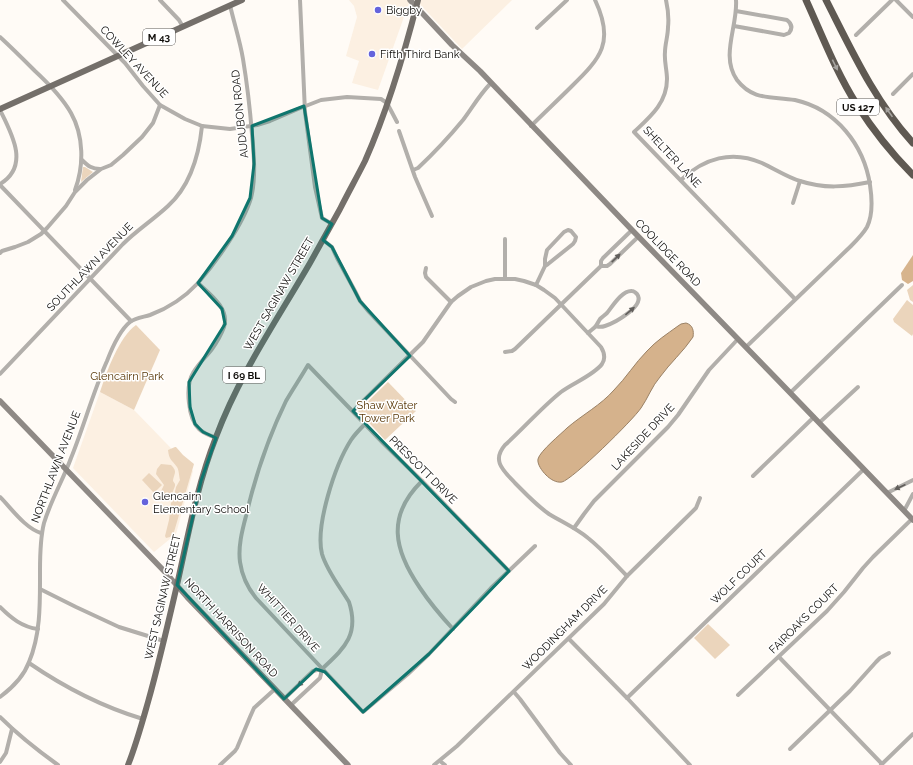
<svg xmlns="http://www.w3.org/2000/svg" width="913" height="765" font-family="Raleway,sans-serif">
  <style>
    .built { fill: #fcf0e2 }
    .green { fill: #ebd5bc }
    .forest { fill: #d7b48d }
    .water { fill: #d5b28c; stroke: #9a8165 }
    .lines { fill: none; stroke-linecap: round; stroke-linejoin: round }
    .street { stroke: #b2afab; stroke-width: 4 }
    .secondary { stroke: #8e8985; stroke-width: 5.5 }
    .primary { stroke: #746f6a; stroke-width: 6 }
    .highway { stroke: #5f5952; stroke-width: 7 }
    .oneway { fill: #a7a4a0 }
    .oneway2 { fill: #615e5b }
    .marked { fill: #0f766e; fill-opacity: 0.2; stroke: #0f766e; stroke-width: 3; stroke-linejoin: round }
    .poi-dot { fill: #6463dc; stroke: #fff; stroke-width: 1.5 }
    .labels { text-anchor: middle; dominant-baseline: central; stroke-width: 3; stroke-linejoin: round; paint-order: stroke }
    .shield { fill: #fff; stroke: #585654; stroke-width: 1 }
    .shield-label { font-size: 10px; font-weight: bold; fill: #100e0b }
    .poi-label { font-size: 11px; fill: #100e0b; stroke: #fff; text-anchor: start }
    .street-label { font-size: 11px; fill: #100e0b; stroke: #fff }
    .park-label { font-size: 11px; fill: #573504; stroke: #fff }
  </style>
  <rect width="100%" height="100%" fill="#fffbf6"/>
  <g class="built">
    <polygon points="349,0 410,0 378,90 352,83 359,61 346,56 357,17 354,6"/>
    <polygon points="416,0 512,0 462,49"/>
    <polygon points="100,392 134,410 193,471 176,534 154,552 73,468"/>
  </g>
  <g class="green">
    <polygon points="83,167 85,167 93,172 81,182"/>
    <polygon points="913,285 913,302 910,300 907,290"/>
    <polygon points="907,300 913,305 913,334 912,336 894,322 893,319"/>
    <path d="M136,325l24,25 -26,60 -34,-18c6,-19 19,-55 36,-67z"/>
    <polygon points="388,382 416,411 385,440 358,411"/>
    <path d="M175,447h1l7,8 11,9 -20,68 -4,5 -4,1 -1,-2 4,-16 2,-17 2,-3 3,-13 4,-7c-1,-4 -1,-10 -3,-13 -5,-7 -8,-7 -9,-17z"/>
    <path d="M161,464l10,1c7,7 3,8 2,16l2,3v2l-5,13 -2,2 -6,-2 -2,-3 1,-5 3,-6 -8,-11 1,-5z"/>
    <polygon points="149,473 162,485 154,493 142,480"/>
    <polygon points="708,624 730,645 715,659 694,638"/>
  </g>
  <polygon class="forest" points="913,255 913,281 908,284 902,280 901,273"/>
  <path class="water" d="M686,323c7,2 8,8 7,14 -10,15 -23,26 -33,40 -8,9 -12,21 -19,31 -8,12 -68,71 -79,74 -6,1 -12,-3 -16,-7 -4,-4 -9,-11 -8,-16 2,-8 23,-25 29,-31 15,-13 34,-23 47,-38 12,-12 21,-27 33,-39 9,-10 20,-17 31,-25l3,-2z"/>
  <g class="lines">
    <g class="street">
      <polyline points="63,0 125,63 143,86 160,105 185,119 202,126 230,129 257,125 270,121 298,109 321,100 347,97 381,99 387,103 397,122"/>
      <polyline points="160,0 179,20 183,27"/>
      <polyline points="300,0 305,112 315,187 322,218 332,224"/>
      <path d="M666,0c2,9 3,18 2,27 0,9 -3,17 -3,25 -1,9 2,18 2,27 0,24 -17,38 -33,53l161,167"/>
      <path d="M736,0c2,26 -16,56 1,80 16,21 35,16 58,20 41,9 69,45 75,85 2,13 3,30 -3,42 -4,7 -10,13 -16,19l-105,101"/>
      <polyline points="896,0 913,17"/>
      <path d="M734,26l50,9 5,-2c4,-5 3,-9 -2,-13l-51,-9"/>
      <polyline points="537,28 567,0"/>
      <polyline points="856,35 892,0"/>
      <path d="M0,37c12,11 24,23 35,34 14,13 27,26 36,42 13,23 13,53 4,77"/>
      <polyline points="893,94 913,74"/>
      <path d="M0,110c12,24 30,56 0,74"/>
      <path d="M531,126c13,-13 27,-26 40,-39 30,-29 44,-45 24,-87"/>
      <polyline points="399,131 415,177 432,216"/>
      <path d="M82,160c6,6 10,9 18,9"/>
      <path d="M413,170l5,-2c16,-15 31,-31 45,-48 9,-12 17,-26 28,-37"/>
      <path d="M681,180c23,-22 51,-30 81,-17 13,6 25,14 38,18 24,8 46,6 70,1"/>
      <polyline points="0,185 131,321"/>
      <polyline points="793,203 800,181"/>
      <polyline points="632,230 603,258 601,261 601,266 607,266 610,264 638,237"/>
      <polyline points="323,240 332,247 337,258 355,291 360,301 369,312 451,399 455,402"/>
      <polyline points="0,253 2,251 15,247 28,242 41,234 47,228 66,206 75,192 87,180 101,169 111,165 123,155 142,137 153,123 160,105"/>
      <polyline points="426,268 425,273 426,277 451,302"/>
      <polyline points="505,278 505,239"/>
      <polyline points="536,285 545,266 545,259 547,250 564,232 568,230 571,231 576,237 575,241 573,244 548,264 545,266"/>
      <path d="M588,333c2,-2 5,-4 7,-6 2,-2 3,-5 5,-8 2,-2 5,-4 7,-6 5,-6 15,-23 25,-22 2,0 4,2 5,3 9,12 -23,29 -32,32 -3,1 -6,1 -9,0"/>
      <polyline points="505,352 512,351 515,349 601,266"/>
      <path d="M0,374l123,-130c14,-14 30,-24 45,-38 22,-20 31,-51 34,-80"/>
      <polyline points="790,393 902,285"/>
      <path d="M353,411l70,-69 28,-40 7,-6 13,-9 15,-6 9,-2h20l9,2 12,4 8,5 11,8 46,49c3,5 5,11 1,17 -8,11 -29,19 -41,28 -20,16 -37,36 -56,53 -14,16 -1,26 10,38 11,11 21,22 34,31 13,8 27,14 39,24 14,11 26,25 39,38"/>
      <polyline points="819,423 858,387"/>
      <path d="M216,438c-6,-3 -12,-4 -17,-9 -11,-10 -14,-43 -6,-56 5,-9 13,-16 19,-24 5,-7 9,-14 12,-22 6,-18 -14,-33 -26,-44 18,-21 45,-58 53,-85 5,-20 3,-43 1,-64 -2,-25 -5,-51 -9,-75 -3,-18 -9,-36 -13,-54"/>
      <polyline points="753,476 814,417"/>
      <path d="M422,481c-36,35 -28,69 -2,107 10,15 21,28 33,41"/>
      <polyline points="887,493 913,480"/>
      <path d="M0,497c12,12 25,31 41,36"/>
      <polyline points="904,511 913,494"/>
      <polyline points="574,528 584,514 594,501 668,427 678,415 709,370 738,339"/>
      <path d="M509,571l-87,-90 -38,-37 -76,-79c-7,12 -15,24 -22,36 -18,37 -31,76 -40,115 -4,15 -8,31 -6,46 2,14 7,25 16,36l107,114 45,-38 21,-20 62,-66 44,-42"/>
      <polyline points="40,589 76,607 119,627 164,641"/>
      <path d="M0,607c11,11 22,20 38,22"/>
      <polyline points="569,639 627,698 690,765"/>
      <polyline points="779,657 882,764"/>
      <path d="M29,663c35,24 74,44 114,56"/>
      <polyline points="514,692 520,699 560,753 571,765"/>
      <polyline points="738,695 827,611 844,592 863,568 873,557 912,519"/>
      <path d="M0,697c12,-9 24,-21 29,-35 12,-28 11,-61 11,-91 0,-16 0,-32 4,-48 7,-23 19,-43 27,-65 13,-32 22,-66 36,-97 5,-13 13,-31 23,-39 5,-4 14,-5 20,-7 19,-7 35,-18 48,-32"/>
      <polyline points="627,698 864,469"/>
      <path d="M284,699l29,-28 4,-1h4c22,-21 39,-34 28,-68 -9,-15 -22,-31 -27,-48 -7,-28 13,-89 29,-114 4,-6 9,-11 14,-16"/>
      <polyline points="291,705 320,678 321,674 321,670"/>
      <path d="M0,717c18,18 37,33 58,48"/>
      <polyline points="790,749 850,691 876,662 880,658 889,653"/>
      <polyline points="440,761 445,765"/>
      <polyline points="0,762 6,753 12,729"/>
      <polyline points="220,765 235,751 237,748 250,717 254,708 275,689"/>
      <polyline points="434,765 457,746 604,604 627,576 696,508 700,498"/>
      <polyline points="881,765 913,734"/>
    </g>
    <g class="secondary">
      <polyline points="410,0 452,45 480,71 632,230 772,374 913,520"/>
      <polyline points="0,401 166,573 187,597 348,765"/>
    </g>
    <g class="primary">
      <polyline points="0,109 242,0"/>
      <path d="M128,765c8,-20 14,-42 20,-63 11,-39 20,-78 29,-117 11,-49 20,-100 39,-148 23,-62 61,-117 94,-174 10,-18 20,-36 30,-54 8,-16 17,-32 25,-48 23,-52 39,-106 53,-161"/>
    </g>
    <g class="highway">
      <path d="M806,0c16,35 30,72 51,105 16,25 35,49 56,70"/>
      <path d="M826,0c25,49 49,102 87,143"/>
    </g>
  </g>
  <defs><path id="oneway-solid" d="M-6-.8H1V-3.2L6.5 0L1 3.2V.8H-6Z"/></defs>
  <g class="oneway">
    <use href="#oneway-solid" transform="translate(835 65) rotate(64)"/>
    <use href="#oneway-solid" transform="translate(889 112) rotate(-125)"/>
  </g>
  <g class="oneway2">
    <use href="#oneway-solid" transform="translate(616 258) rotate(-44)"/>
    <use href="#oneway-solid" transform="translate(630 311) rotate(-40)"/>
    <use href="#oneway-solid" transform="translate(900 487) rotate(155)"/>
    <use href="#oneway-solid" transform="translate(302 682) rotate(136)"/>
  </g>
  <path class="marked" d="M304,106l18,112 10,6 -9,16 9,7 28,54 50,55 -57,55 156,160 -80,83 -66,58 -38,-40 -9,-3 -32,30 -107,-114 24,-104 15,-43 -13,-6 -8,-8 -5,-17 -1,-25 36,-58 -3,-15 -24,-26 34,-47 18,-38 4,-34 -2,-38z"/>
  <g class="poi-dot">
    <circle cx="378" cy="10" r="4"/>
    <circle cx="372" cy="54" r="4"/>
    <circle cx="145" cy="502" r="4"/>
  </g>
  <g class="labels">
    <g class="shield">
      <rect x="143" y="29" width="32" height="16" rx="3"/>
      <rect x="837" y="99" width="42" height="16" rx="3"/>
      <rect x="223" y="367" width="42" height="16" rx="3"/>
    </g>
    <g class="shield-label">
      <text x="159" y="37">M 43</text>
      <text x="858" y="107">US 127</text>
      <text x="244" y="375">I 69 BL</text>
    </g>
    <g class="poi-label">
      <text x="386" y="10">Biggby</text>
      <text x="380" y="54">Fifth Third Bank</text>
      <text x="153" y="496">Glencairn<tspan x="153" dy="13">Elementary School</tspan></text>
    </g>
    <g class="street-label">
      <text transform="translate(134 62) rotate(47)">COWLEY AVENUE</text>
      <text transform="translate(240 114) rotate(-96)">AUDUBON ROAD</text>
      <text transform="translate(672 157) rotate(47)">SHELTER LANE</text>
      <text transform="translate(668 253) rotate(46)">COOLIDGE ROAD</text>
      <text transform="translate(90 267) rotate(-46)">SOUTHLAWN AVENUE</text>
      <text transform="translate(279 294) rotate(-60)">WEST SAGINAW STREET</text>
      <text transform="translate(643 437) rotate(-47)">LAKESIDE DRIVE</text>
      <text transform="translate(56 467) rotate(-69)">NORTHLAWN AVENUE</text>
      <text transform="translate(423 470) rotate(45)">PRESCOTT DRIVE</text>
      <text transform="translate(739 577) rotate(-44)">WOLF COURT</text>
      <text transform="translate(163 597) rotate(-77)">WEST SAGINAW STREET</text>
      <text transform="translate(288 618) rotate(48)">WHITTIER DRIVE</text>
      <text transform="translate(804 619) rotate(-45)">FAIROAKS COURT</text>
      <text transform="translate(231 628) rotate(47)">NORTH HARRISON ROAD</text>
      <text transform="translate(565 628) rotate(-45)">WOODINGHAM DRIVE</text>
    </g>
    <g class="park-label">
      <text x="127" y="376">Glencairn Park</text>
      <text x="387" y="405">Shaw Water<tspan x="387" dy="13">Tower Park</tspan></text>
    </g>
  </g>
</svg>
